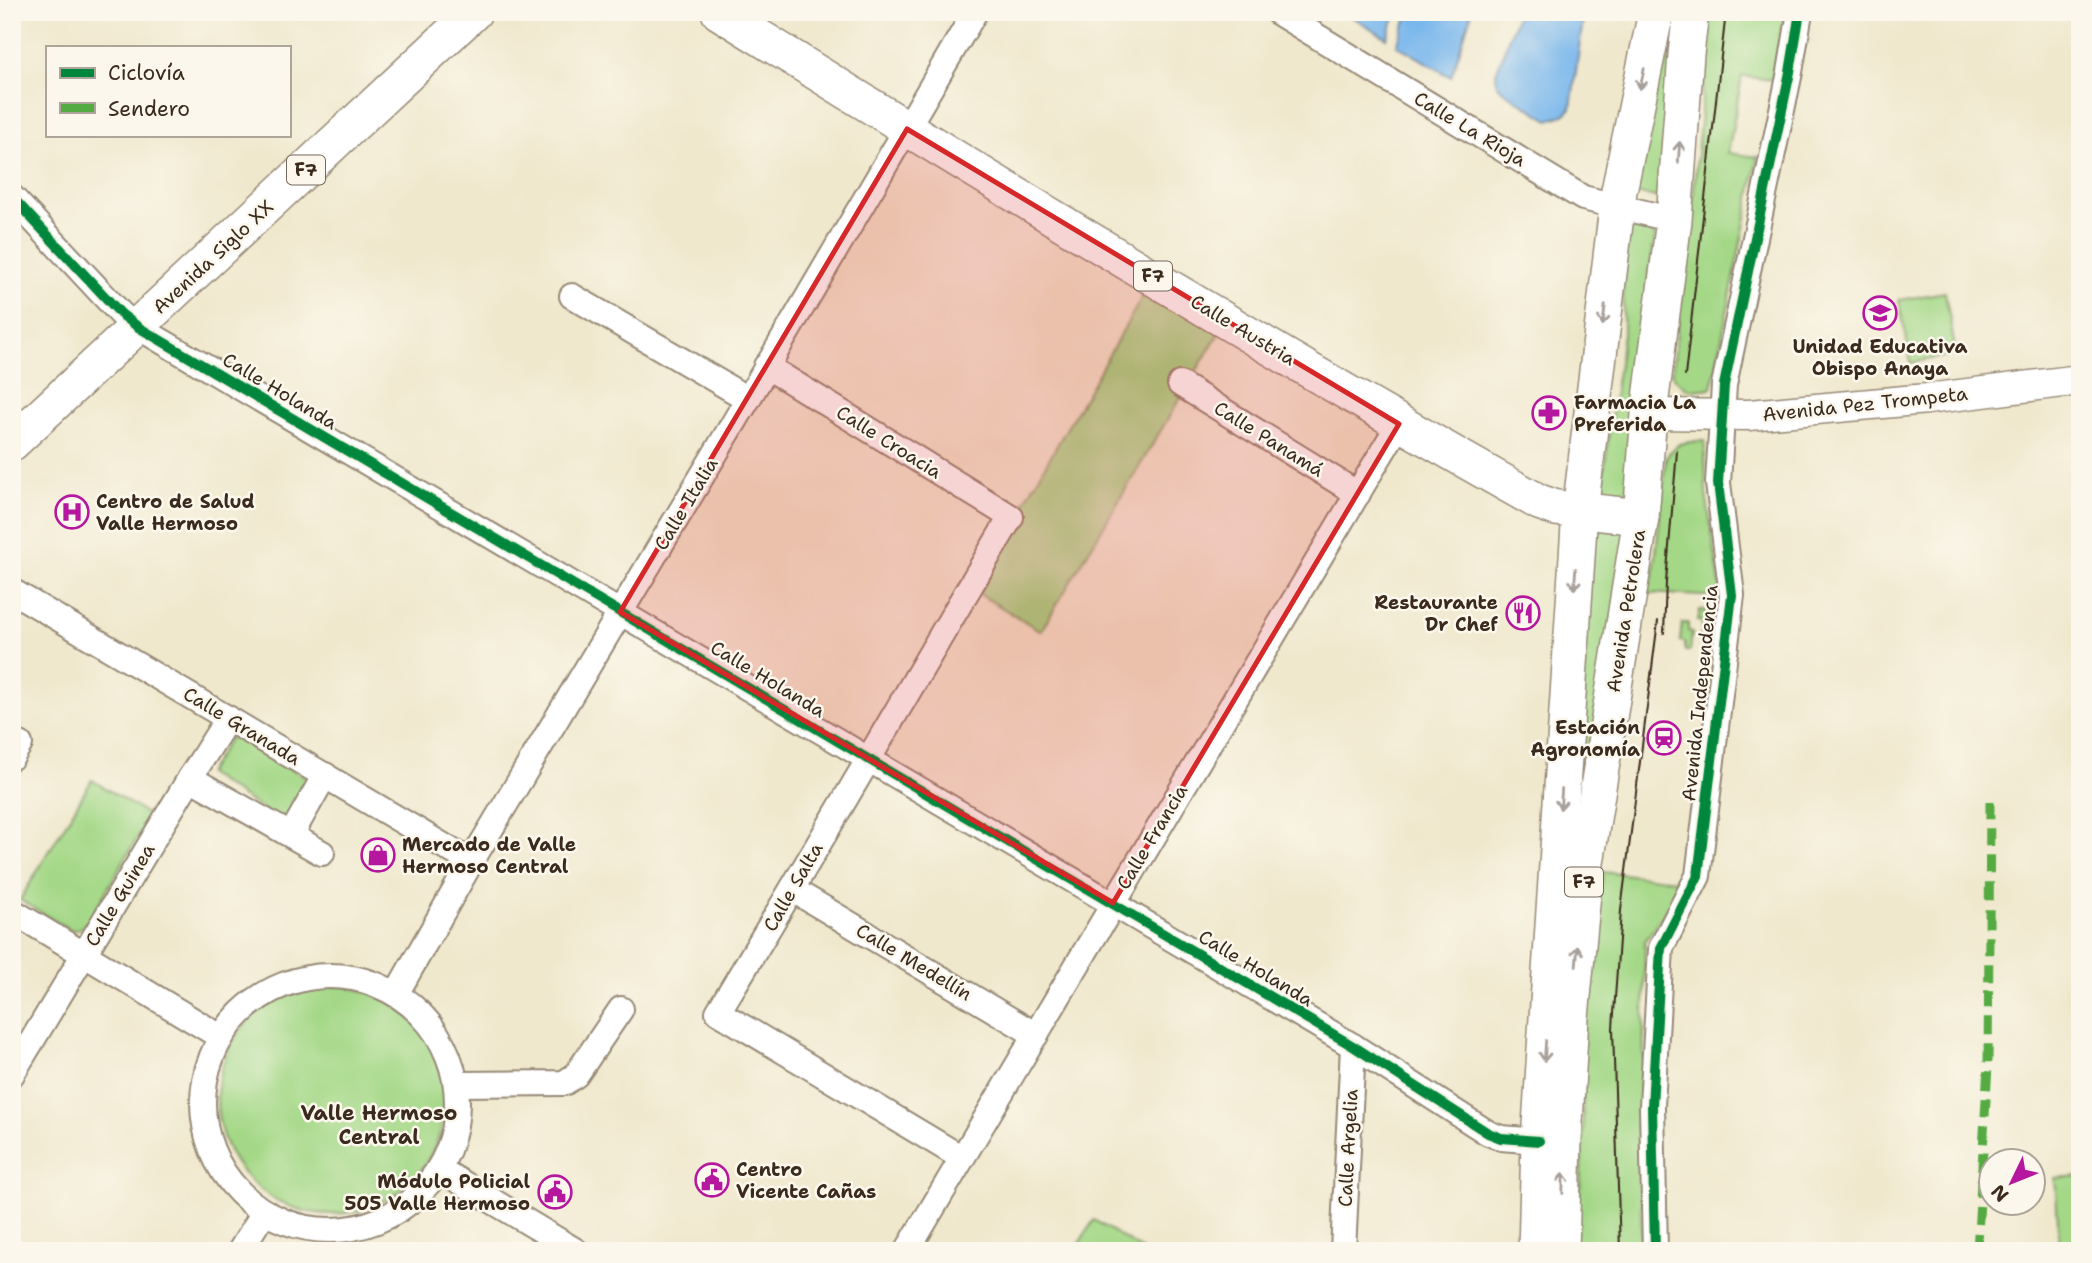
<svg xmlns="http://www.w3.org/2000/svg" width="2092" height="1263" font-family="'Shantell Sans',sans-serif">
  <style>
    .green { fill: #a4d887; stroke: #708152; stroke-width: 2 }
    .water { fill: #7ab7ec; stroke: #5a7085; stroke-width: 2 }
    .lines { fill: none; stroke-linecap: round; stroke-linejoin: round }
    .minor-casing { stroke: #968976; stroke-width: 28 }
    .major-casing { stroke: #968976; stroke-width: 33 }
    .highway-casing { stroke: #968976; stroke-width: 38 }
    .minor { stroke: #fff; stroke-width: 24 }
    .major { stroke: #fff; stroke-width: 30 }
    .highway { stroke: #fff; stroke-width: 35 }
    .tram { stroke: #3b2a1e; stroke-width: 2 }
    .quiet { stroke: #55ab43; stroke-width: 9; stroke-dasharray: 18 9; stroke-linecap: butt }
    .cycleway-casing { stroke: #fbf7ec; stroke-width: 15 }
    .cycleway { stroke: #00873e; stroke-width: 10 }
    .oneway { stroke: #a79f9a }
    .marked { fill: #d62828; fill-opacity: 0.2; stroke: #d62828; stroke-width: 5; stroke-linejoin: round }
    .labels { text-anchor: middle; dominant-baseline: central; stroke-width: 5; stroke-linejoin: round; paint-order: stroke }
    .shield { fill: #fbf7ec; stroke: #75685c; stroke-width: 2 }
    .shield-label { font-size: 18px; font-weight: bold; fill: #3b2a1e }
    .street-label { font-size: 19px; fill: #3b2a1e; stroke: #fbf7ec }
    .poi-label { font-size: 19px; font-weight: bold; fill: #3b2a1e; stroke: #fbf7ec; text-anchor: start }
    .neighbourhood-label { font-size: 21px; font-weight: bold; fill: #3b2a1e; stroke: #fbf7ec }
  </style>
  <rect width="100%" height="100%" fill="#fbf7ec"/>
  <filter id="ink" filterUnits="userSpaceOnUse"><feTurbulence type="fractalNoise" baseFrequency=".0143" numOctaves="2"/><feDisplacementMap in="SourceGraphic" scale="14" xChannelSelector="R" yChannelSelector="G"/><feConvolveMatrix kernelMatrix="1 2 1 2 8 2 1 2 1" color-interpolation-filters="sRGB"/></filter>
  <filter id="wash" filterUnits="userSpaceOnUse"><feTurbulence type="fractalNoise" baseFrequency=".00686" numOctaves="4" result="noise"/><feDisplacementMap in="SourceGraphic" scale="28" xChannelSelector="R" yChannelSelector="G"/><feGaussianBlur stdDeviation="1.57" result="paint"/><feColorMatrix in="noise" values="0 0 0 0 0 0 0 0 0 0 0 0 0 0 0 0 0 1.4 0 .05"/><feComposite in="paint" operator="in"/></filter>
  <g filter="url(#wash)">
    <rect width="100%" height="100%" fill="#f0e8cd"/>
    <g class="green">
      <polygon points="1669,12 1683,12 1667,199 1628,192"/>
      <path d="M1710,12h75l-13,68 -30,-4 -14,77 30,4 -46,231c-21,3 -27,4 -40,-14l21,-174z"/>
      <polygon points="1632,228 1651,231 1655,237 1639,345 1627,493 1607,491 1602,485 1623,334 1623,286 1627,232"/>
      <polygon points="1149,285 1222,328 1041,631 979,594 1026,512 1021,508"/>
      <polygon points="1945,292 1956,354 1911,363 1899,300"/>
      <path d="M1705,441l1,53 16,103 -75,-4 7,-20 12,-115c10,-17 20,-16 39,-17z"/>
      <polygon points="1592,528 1627,531 1548,1153"/>
      <polygon points="1700,610 1706,610 1705,617 1710,618 1707,643 1700,642 1703,622 1698,621"/>
      <polygon points="1682,623 1688,623 1688,631 1692,632 1690,651 1685,651 1685,642 1680,641"/>
      <polygon points="233,736 312,781 286,824 207,774 229,739"/>
      <polygon points="92,780 150,816 87,924 76,930 69,929 20,900"/>
      <polygon points="1603,872 1686,881 1645,941 1641,1251 1572,1251 1572,1217 1580,1193 1583,1129 1581,1040"/>
      <circle cx="331" cy="1100" r="114"/>
      <polygon points="2080,1176 2080,1251 2060,1251 2055,1178"/>
      <polygon points="1094,1220 1144,1251 1074,1251"/>
    </g>
    <g class="water">
      <polygon points="1344,12 1396,12 1387,38"/>
      <polygon points="1409,12 1472,12 1451,77 1397,45"/>
      <polygon points="1518,12 1584,12 1571,108 1564,115 1549,120 1503,91 1497,85 1496,73"/>
    </g>
  </g>
  <g filter="url(#ink)">
    <g class="lines">
      <defs>
        <g id="minor">
          <polyline points="1277,12 1583,198 1674,220"/>
          <polyline points="12,197 121,314 138,327 1353,1046 1488,1133 1501,1138 1539,1141"/>
          <polyline points="572,296 748,399"/>
          <path d="M766,366l245,151c-98,165 -193,331 -293,495l244,146"/>
          <polyline points="1180,384 1358,494"/>
          <polyline points="12,591 471,862"/>
          <polyline points="12,757 20,744"/>
          <polyline points="190,778 322,853"/>
          <polyline points="291,835 325,775"/>
          <polyline points="793,890 1036,1035"/>
          <polyline points="12,911 219,1036"/>
          <circle cx="330" cy="1103" r="127"/>
          <polyline points="396,994 471,862 748,399 975,12"/>
          <polyline points="12,1074 190,778 228,718"/>
          <polyline points="457,1084 564,1083 576,1075 621,1009"/>
          <polyline points="439,1169 576,1251"/>
          <polyline points="240,1251 264,1212"/>
          <polyline points="907,1251 1399,424"/>
          <polyline points="1343,1251 1353,1046"/>
          <polyline points="1655,1251 1652,1106 1661,948 1698,876 1732,595 1718,483 1724,385 1790,72 1800,12"/>
        </g>
        <polyline id="major" points="1649,414 1749,415 1927,399 2080,380"/>
        <g id="highway">
          <path d="M719,12c270,168 542,334 820,490l17,6 85,9"/>
          <polyline points="12,443 474,12"/>
          <polyline points="1536,1251 1539,1141 1580,511 1619,191 1656,12"/>
          <polyline points="1561,1251 1564,1140 1571,1017 1586,863 1641,517 1649,414 1674,220 1686,54 1691,12"/>
        </g>
      </defs>
      <use href="#minor" class="minor-casing"/>
      <use href="#major" class="major-casing"/>
      <use href="#highway" class="highway-casing"/>
      <use href="#minor" class="minor"/>
      <use href="#major" class="major"/>
      <use href="#highway" class="highway"/>
      <g class="tram">
        <polyline points="1685,376 1726,12"/>
        <polyline points="1664,633 1666,582 1677,451"/>
        <polyline points="1620,1251 1613,1028 1621,910 1658,621"/>
      </g>
      <polyline class="quiet" points="1977,1251 1988,1066 1990,802"/>
      <defs>
        <g id="cycleway">
          <polyline points="12,197 121,314 138,327 1353,1046 1488,1133 1501,1138 1539,1141"/>
          <polyline points="1655,1251 1652,1106 1661,948 1698,876 1732,595 1718,483 1724,385 1790,72 1800,12"/>
        </g>
      </defs>
      <use href="#cycleway" class="cycleway-casing"/>
      <use href="#cycleway" class="cycleway"/>
    </g>
    <defs><path id="oneway-shaft" d="M-6 0H5M1.5-3L5.5 0L1.5 3" fill="none" stroke-width="1.6" stroke-linecap="round" stroke-linejoin="round" transform="scale(1.75)"/></defs>
    <g class="oneway">
      <use href="#oneway-shaft" transform="translate(1642 79) rotate(102)"/>
      <use href="#oneway-shaft" transform="translate(1679 152) rotate(-86)"/>
      <use href="#oneway-shaft" transform="translate(1604 315) rotate(97)"/>
      <use href="#oneway-shaft" transform="translate(1575 579) rotate(94)"/>
      <use href="#oneway-shaft" transform="translate(1561 799) rotate(94)"/>
      <use href="#oneway-shaft" transform="translate(1577 956) rotate(-85)"/>
      <use href="#oneway-shaft" transform="translate(1545 1051) rotate(94)"/>
      <use href="#oneway-shaft" transform="translate(1563 1183) rotate(-89)"/>
    </g>
  </g>
  <path class="marked" d="M907,129l492,295 -286,479 -493,-291z"/>
  <defs>
    <symbol id="school-ring" viewBox="-11 -11 22 22"><circle r="9.5" fill="#fbf7ec" stroke="#b5179e" stroke-width="1.5"/><path d="M0-5L7-2L0 1L-7-2ZM-4 1L0 2.5L4 1V4Q0 6-4 4Z" fill="#b5179e"/></symbol>
    <symbol id="pharmacy-ring" viewBox="-11 -11 22 22"><circle r="9.5" fill="#fbf7ec" stroke="#b5179e" stroke-width="1.5"/><path d="M-2-6h4v4h4v4h-4v4h-4v-4h-4v-4h4Z" fill="#b5179e"/></symbol>
    <symbol id="hospital-ring" viewBox="-11 -11 22 22"><circle r="9.5" fill="#fbf7ec" stroke="#b5179e" stroke-width="1.5"/><path d="M-5-5h3v3.5h4V-5h3V5h-3V1.5h-4V5h-3Z" fill="#b5179e"/></symbol>
    <symbol id="restaurant-ring" viewBox="-11 -11 22 22"><circle r="9.5" fill="#fbf7ec" stroke="#b5179e" stroke-width="1.5"/><path d="M-5-6h1v4h1v-4h1v4h1v-4h1v5L-1.5 .5V6h-2V.5L-5-1ZM5-6V6H3V1.5H1.5Q1.5-4 5-6Z" fill="#b5179e"/></symbol>
    <symbol id="station-ring" viewBox="-11 -11 22 22"><circle r="9.5" fill="#fbf7ec" stroke="#b5179e" stroke-width="1.5"/><path d="M-3-6H3Q5-6 5-4V2Q5 4 3 4L4.5 6H3L1.5 4h-3L-3 6H-4.5L-3 4Q-5 4-5 2V-4Q-5-6-3-6ZM-3.5-4v3h7v-3ZM-3.5 1v1.5H-2V1ZM2 1v1.5H3.5V1Z" fill="#b5179e"/></symbol>
    <symbol id="shop-ring" viewBox="-11 -11 22 22"><circle r="9.5" fill="#fbf7ec" stroke="#b5179e" stroke-width="1.5"/><path d="M-5-2.5h2.3a2.7 3.5 0 0 1 5.4 0H5L5.5 6h-11ZM-1.5-2.5h3a1.5 2.3 0 0 0-3 0Z" fill="#b5179e"/></symbol>
    <symbol id="civic-ring" viewBox="-11 -11 22 22"><circle r="9.5" fill="#fbf7ec" stroke="#b5179e" stroke-width="1.5"/><path d="M-.6-6.5H3V-4.5H.6V-3L4-1V1h2V6H-6V1h2V-1L-.6-3ZM-1.2 2.5V6h2.4V2.5Z" fill="#b5179e"/></symbol>
  </defs>
  <g fill-rule="evenodd">
    <use href="#school-ring" x="1861" y="294" width="38" height="38"/>
    <use href="#pharmacy-ring" x="1530" y="394" width="38" height="38"/>
    <use href="#hospital-ring" x="53" y="493" width="38" height="38"/>
    <use href="#restaurant-ring" x="1504" y="594" width="38" height="38"/>
    <use href="#station-ring" x="1645" y="719" width="38" height="38"/>
    <use href="#shop-ring" x="359" y="836" width="38" height="38"/>
    <use href="#civic-ring" x="693" y="1161" width="38" height="38"/>
    <use href="#civic-ring" x="536" y="1173" width="38" height="38"/>
  </g>
  <g class="labels">
    <g class="shield">
      <rect x="287" y="155.5" width="38" height="29" rx="5"/>
      <rect x="1134" y="261.5" width="38" height="29" rx="5"/>
      <rect x="1565" y="867.5" width="38" height="29" rx="5"/>
    </g>
    <g class="shield-label">
      <text x="306" y="170">F7</text>
      <text x="1153" y="276">F7</text>
      <text x="1584" y="882">F7</text>
    </g>
    <g class="street-label">
      <text transform="translate(1470 129) rotate(31)">Calle La Rioja</text>
      <text transform="translate(213 257) rotate(-43)">Avenida Siglo XX</text>
      <text transform="translate(1243 330) rotate(31)">Calle Austria</text>
      <text transform="translate(280 391) rotate(31)">Calle Holanda</text>
      <text transform="translate(1865 404) rotate(-6)">Avenida Pez Trompeta</text>
      <text transform="translate(1269 439) rotate(32)">Calle Panamá</text>
      <text transform="translate(889 442) rotate(32)">Calle Croacia</text>
      <text transform="translate(686 504) rotate(-59)">Calle Italia</text>
      <text transform="translate(1626 611) rotate(-81)">Avenida Petrolera</text>
      <text transform="translate(768 679) rotate(31)">Calle Holanda</text>
      <text transform="translate(1700 693) rotate(-84)">Avenida Independencia</text>
      <text transform="translate(242 726) rotate(31)">Calle Granada</text>
      <text transform="translate(1152 837) rotate(-59)">Calle Francia</text>
      <text transform="translate(793 887) rotate(-60)">Calle Salta</text>
      <text transform="translate(120 895) rotate(-59)">Calle Guinea</text>
      <text transform="translate(914 962) rotate(31)">Calle Medellín</text>
      <text transform="translate(1256 968) rotate(31)">Calle Holanda</text>
      <text transform="translate(1348 1148) rotate(-87)">Calle Argelia</text>
    </g>
    <g class="poi-label">
      <text x="1880" y="346" text-anchor="middle">Unidad Educativa<tspan x="1880" dy="22">Obispo Anaya</tspan></text>
      <text x="1574" y="402">Farmacia La<tspan x="1574" dy="22">Preferida</tspan></text>
      <text x="96" y="501">Centro de Salud<tspan x="96" dy="22">Valle Hermoso</tspan></text>
      <text x="1498" y="602" text-anchor="end">Restaurante<tspan x="1498" dy="22">Dr Chef</tspan></text>
      <text x="1640" y="727" text-anchor="end">Estación<tspan x="1640" dy="22">Agronomía</tspan></text>
      <text x="402" y="844">Mercado de Valle<tspan x="402" dy="22">Hermoso Central</tspan></text>
      <text x="736" y="1169">Centro<tspan x="736" dy="22">Vicente Cañas</tspan></text>
      <text x="530" y="1181" text-anchor="end">Módulo Policial<tspan x="530" dy="22">505 Valle Hermoso</tspan></text>
    </g>
    <g class="neighbourhood-label">
      <text x="379" y="1113">Valle Hermoso<tspan x="379" dy="24">Central</tspan></text>
    </g>
  </g>
  <rect width="2092" height="1263" fill="none" stroke="#fbf7ec" stroke-width="42"/>
  <rect x="46" y="46" width="245" height="91" fill="#fbf7ec" stroke="#aea59a" stroke-width="2"/>
  <rect x="60" y="68" width="35" height="10" fill="#00873e" stroke="#aea59a" stroke-width="2"/>
  <text x="108" y="80" font-size="21" fill="#3b2a1e">Ciclovía</text>
  <rect x="60" y="103" width="35" height="10" fill="#55ab43" stroke="#aea59a" stroke-width="2"/>
  <text x="108" y="116" font-size="21" fill="#3b2a1e">Sendero</text>
  <g transform="translate(2012 1182) rotate(227)"><circle r="33" fill="#fbf7ec" stroke="#aea59a" stroke-width="2"/>
  <path d="M0-5L12 26L0 18L-12 26Z" fill="#b5179e"/>
  <text y="-10" font-size="19" font-weight="bold" text-anchor="middle" fill="#3b2a1e">N</text>
  </g>
</svg>
